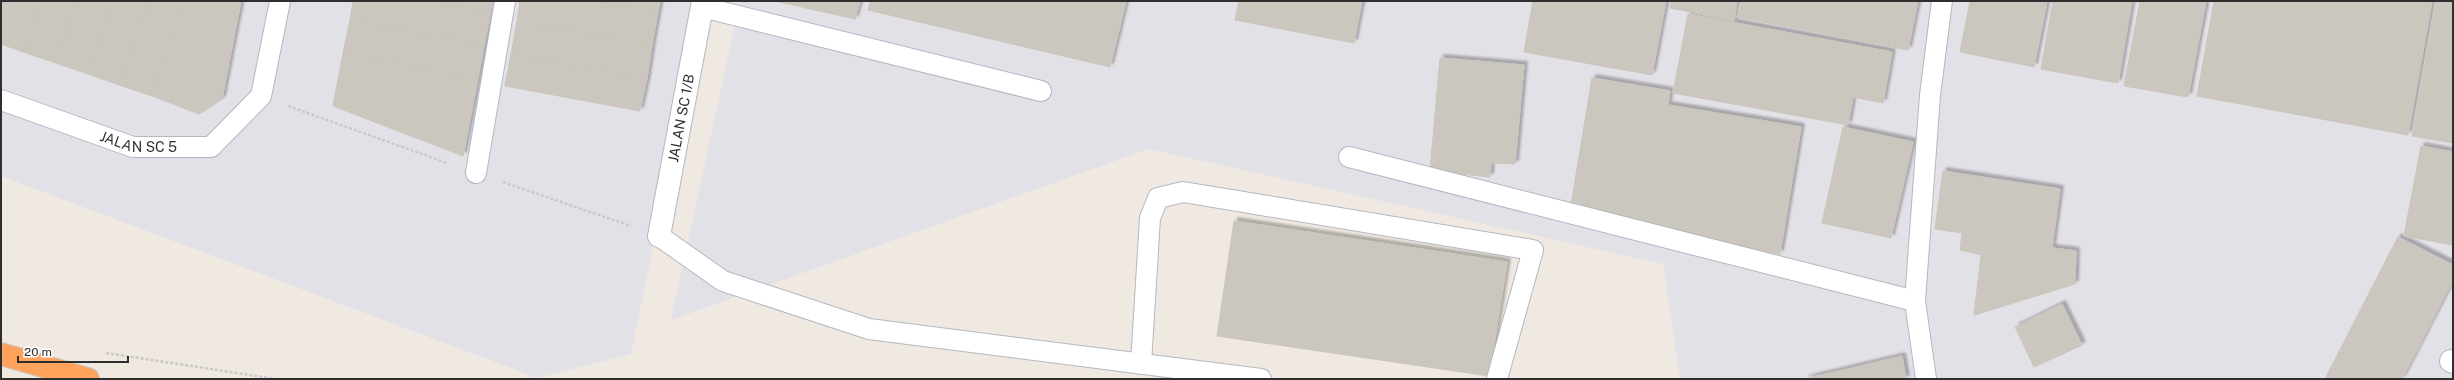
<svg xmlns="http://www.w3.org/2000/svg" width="2454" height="380" font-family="'Public Sans',sans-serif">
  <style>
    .industrial { fill: #e3e1e8 }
    .building { fill: #cbc7bf; stroke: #cbc5ba; filter: url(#shadow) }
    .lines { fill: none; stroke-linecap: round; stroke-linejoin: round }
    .service-casing { stroke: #b4b7c1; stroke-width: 22 }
    .minor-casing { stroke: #b4b7c1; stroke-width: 24 }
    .motorway-casing { stroke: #c9c9c9; stroke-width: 24 }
    .path { stroke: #c9c9c9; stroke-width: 2.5; stroke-dasharray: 3 2; stroke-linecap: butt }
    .service { stroke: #fff; stroke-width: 20 }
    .minor { stroke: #fff; stroke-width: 22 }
    .motorway { stroke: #ffa35c; stroke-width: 22 }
    .labels { text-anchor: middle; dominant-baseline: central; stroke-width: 3.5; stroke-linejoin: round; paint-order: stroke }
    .street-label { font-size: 14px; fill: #2e2e2e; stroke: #fff }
  </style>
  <defs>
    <filter id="shadow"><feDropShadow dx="3.5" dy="-3.5" stdDeviation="1" flood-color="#0004"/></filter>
  </defs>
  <rect width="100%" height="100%" fill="#efe9e1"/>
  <g class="industrial">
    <polygon points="1,1 703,1 631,354 537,378 1,176"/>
    <polygon points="740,1 2453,1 2453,379 1680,379 1663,264 1149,149 671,320"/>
  </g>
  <g class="building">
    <polygon points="1,1 5,1 1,14"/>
    <polygon points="5,1 41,1 23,52 1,44 1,14"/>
    <polygon points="41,1 77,1 56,63 23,52"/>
    <polygon points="77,1 113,1 88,74 56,63"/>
    <polygon points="113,1 149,1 119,85 88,74"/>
    <polygon points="149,1 185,1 152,96 119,85"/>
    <polygon points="185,1 241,1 222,99 199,114 152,96"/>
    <polygon points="353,1 431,1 491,12 484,45 350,20"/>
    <polygon points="431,1 493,1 491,12"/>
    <polygon points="520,1 596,1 658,12 652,45 517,21"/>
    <polygon points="596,1 660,1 658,12"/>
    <polygon points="775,1 860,1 855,19"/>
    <polygon points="870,1 1126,1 1110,67 868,10"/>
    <polygon points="1239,1 1362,1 1354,43 1235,20"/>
    <polygon points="1533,1 1666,1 1652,75 1524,52"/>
    <polygon points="1672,1 1737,1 1734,21 1670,8"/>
    <polygon points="1741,1 1918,1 1908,50 1737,17"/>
    <polygon points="1970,1 2047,1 2034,67 1960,52"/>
    <polygon points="2053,1 2132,1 2118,83 2041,69"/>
    <polygon points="2140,1 2206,1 2188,97 2124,86"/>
    <polygon points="2214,1 2432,1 2408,135 2197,96"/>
    <polygon points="2436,1 2453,1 2453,143 2412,136"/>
    <polygon points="1688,14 1892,52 1883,103 1853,97 1848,125 1673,93"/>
    <polygon points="350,20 484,45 478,78 343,53"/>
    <polygon points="517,21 652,45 647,78 511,54"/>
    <polygon points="343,53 478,78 463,156 333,106"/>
    <polygon points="511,54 647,78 640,111 505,86"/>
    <polygon points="1440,58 1524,65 1515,164 1491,163 1490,177 1430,171"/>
    <polygon points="1592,78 1670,91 1668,105 1801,127 1780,254 1646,231 1570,211"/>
    <polygon points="1843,127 1913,142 1891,238 1822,223"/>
    <polygon points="2421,146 2453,152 2453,245 2404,236"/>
    <polygon points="1943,171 2060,189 2052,248 2076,251 2075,284 1974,315 1981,255 1960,250 1962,233 1935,229"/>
    <polygon points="1234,221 1507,262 1489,376 1217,336"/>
    <polygon points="2398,237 2453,265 2453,280 2402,379 2325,379"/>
    <polygon points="2062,304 2082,345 2034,367 2015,327"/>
    <polygon points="1902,356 1906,379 1805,379"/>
  </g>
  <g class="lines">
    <defs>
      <g id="service">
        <polyline points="702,7 1041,91"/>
        <path id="s1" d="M1,100l132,47h78l50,-51 19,-95"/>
        <polyline points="1349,157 1915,301"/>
        <polyline points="476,173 505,1"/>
        <polyline points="659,236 723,281 869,329 1261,379"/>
        <polyline points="1141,364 1150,218 1158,198 1183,192 1533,250 1497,379"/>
        <polyline points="1926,379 1915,301 1930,95 1942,1"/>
      </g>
      <g id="minor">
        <path id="s2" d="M659,236l44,-235"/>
        <polyline points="2451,361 2453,362"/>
      </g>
      <polyline id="motorway" points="1,354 88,379"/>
    </defs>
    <use href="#service" class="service-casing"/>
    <use href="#minor" class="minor-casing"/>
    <use href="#motorway" class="motorway-casing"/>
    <g class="path">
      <polyline points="288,106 447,163"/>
      <polyline points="503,182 631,226"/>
      <polyline points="106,353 276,379"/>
    </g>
    <use href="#service" class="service"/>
    <use href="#minor" class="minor"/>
    <use href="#motorway" class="motorway"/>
  </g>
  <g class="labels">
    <g class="street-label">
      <text stroke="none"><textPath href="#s2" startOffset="120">JALAN SC 1/B</textPath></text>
      <text stroke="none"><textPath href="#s1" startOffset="145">JALAN SC 5</textPath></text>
    </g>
  </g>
  <rect width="2454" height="380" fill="none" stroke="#2e2e2e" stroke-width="4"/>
  <path d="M18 356v6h110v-6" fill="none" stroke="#2e2e2e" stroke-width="2"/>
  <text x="24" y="356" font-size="12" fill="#2e2e2e" stroke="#ffffff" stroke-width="3" paint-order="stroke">20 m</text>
</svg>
